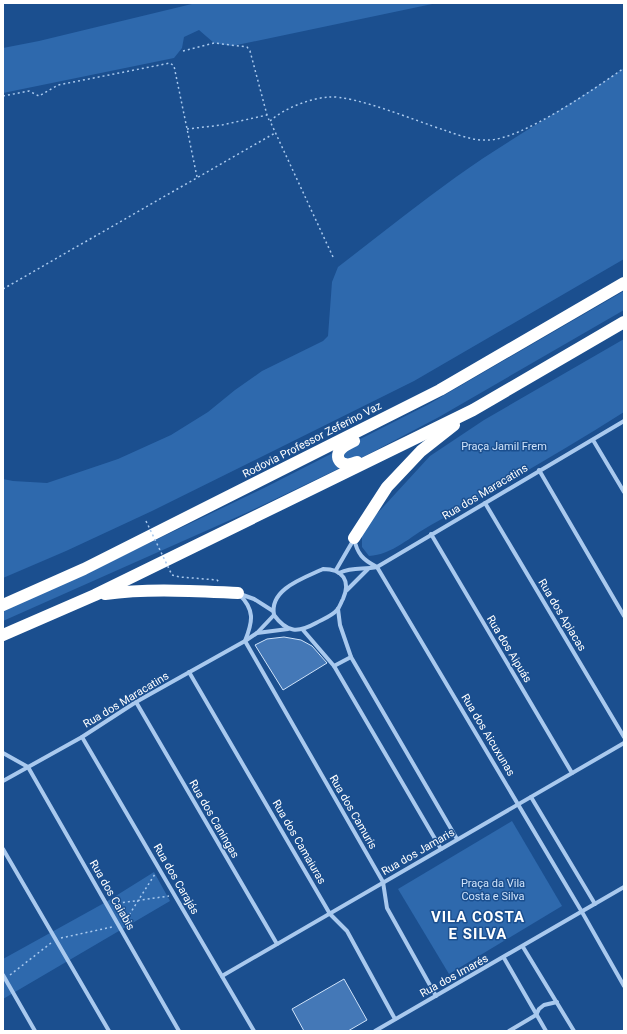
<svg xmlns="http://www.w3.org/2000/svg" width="627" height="1034" font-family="Roboto,sans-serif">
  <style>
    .green { fill: #2e69ad }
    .building { fill: #4478b7; stroke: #cfe3fa }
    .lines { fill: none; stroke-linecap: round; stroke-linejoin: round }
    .path { stroke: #a9c9ee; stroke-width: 1.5; stroke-dasharray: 2 3; stroke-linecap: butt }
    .street { stroke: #a9c9ee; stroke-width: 4 }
    .highway { stroke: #fff; stroke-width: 12 }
    .path-bridge { stroke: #a9c9ee; stroke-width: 1.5; stroke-dasharray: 2 3; stroke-linecap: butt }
    .labels { text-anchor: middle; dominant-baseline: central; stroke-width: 3; stroke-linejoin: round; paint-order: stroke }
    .street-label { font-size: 11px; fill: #fff; stroke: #1b4f8f }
    .park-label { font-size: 11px; fill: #cfe3fa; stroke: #1b4f8f }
    .district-label { font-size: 15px; font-weight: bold; letter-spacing: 1px; fill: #fff; stroke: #1b4f8f }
  </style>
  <rect width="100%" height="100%" fill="#1b4f8f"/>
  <g class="green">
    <polygon points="196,3 437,3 232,46 214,43 199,30 184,37 182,48 174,58 3,93 3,48 39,41"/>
    <path d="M624,68v191l-210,122 -262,130 -86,40 -63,27v-99l10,2 34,2 71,-24 53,-24 37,-23 27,-22 27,-19 61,-30 5,-5 4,-54 6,-15c39,-30 78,-61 118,-90 54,-39 113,-70 168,-109z"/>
    <polygon points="624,291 624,310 439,417 365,456 246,513 3,621 3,611 120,557 264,488 429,404"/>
    <path d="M624,339v73c-63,40 -128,77 -193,113 -20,11 -39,30 -62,31l-7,-9v-17l68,-74 54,-36z"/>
    <polygon points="512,821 562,906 449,974 398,889"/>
    <polygon points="154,872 170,901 3,999 3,959 106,902"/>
  </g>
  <g class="building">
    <polygon points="284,637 301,640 312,646 327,663 283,690 255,645 267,639"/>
    <polygon points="344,979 367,1020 348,1031 304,1031 292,1009"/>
  </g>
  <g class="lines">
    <g class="path">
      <polyline points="183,51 214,43 247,47 250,51 267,115"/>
      <polyline points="3,96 29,91 39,96 58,85 170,63 174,66 197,177"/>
      <polyline points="187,129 222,125 267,115 269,120"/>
      <path d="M333,257l-63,-136c15,-13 38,-22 58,-24 27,-2 88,24 116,33 14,5 30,11 44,10 33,0 108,-52 136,-72"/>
      <polyline points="3,289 275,133"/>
      <polyline points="172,575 180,577 217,580 219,582"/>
      <polyline points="113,904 169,896"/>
      <polyline points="124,923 155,874"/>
      <polyline points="61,938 112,927"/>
      <polyline points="10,975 51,943"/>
    </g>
    <g class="street">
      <polyline points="593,440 624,492"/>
      <polyline points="539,470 624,616"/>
      <polyline points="485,503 624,737"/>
      <polyline points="431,534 572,773"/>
      <path d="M354,538c3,16 9,22 23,29l205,345 42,74"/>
      <path d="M323,569c20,0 28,12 20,30 -2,3 -3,8 -6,11 -5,6 -14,9 -21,13 -18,10 -29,10 -42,-8 -5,-26 30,-37 49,-46z"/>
      <polyline points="336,570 354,539"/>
      <path d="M339,573c15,-7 23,-3 38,-6l247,-146"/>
      <polyline points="347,590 368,569"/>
      <path d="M239,594c16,16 14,27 6,47l138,241 4,26 49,88"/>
      <polyline points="240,594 254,599 273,611"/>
      <polyline points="338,609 340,625 351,657 457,839"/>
      <polyline points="303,630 334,666 441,849"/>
      <polyline points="257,633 288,629"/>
      <polyline points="334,666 351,657"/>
      <polyline points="189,672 330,914 347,931 395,1019"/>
      <polyline points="136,702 277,944"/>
      <polyline points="82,737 254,1031"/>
      <polyline points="3,753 28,767 179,1031"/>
      <polyline points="3,781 82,737 136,702 245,641 257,633 274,615"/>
      <polyline points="531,797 595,904"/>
      <polyline points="3,849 109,1031"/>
      <polyline points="523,947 574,1031"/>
      <polyline points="504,958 546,1031"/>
      <polyline points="3,975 35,1031"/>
      <polyline points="222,976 624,743"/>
      <polyline points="375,1031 624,887"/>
      <polyline points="509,1031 536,1015 539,1009 544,1005 557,1002"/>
    </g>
    <g class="highway">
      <path d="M354,441c-4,2 -9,4 -12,7 -9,8 -2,22 15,14"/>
      <polyline points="354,538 387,487 421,451 454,425"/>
      <path d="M105,594c44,-6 88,-3 133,-1"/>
      <polyline points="3,605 84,569 440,390 624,283"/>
      <polyline points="3,635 95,595 473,410 624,322"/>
    </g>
    <polyline class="path-bridge" points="146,521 172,575"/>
  </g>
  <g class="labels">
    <g class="street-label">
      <text transform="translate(312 440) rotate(-27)">Rodovia Professor Zeferino Vaz</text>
      <text transform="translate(485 492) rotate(-31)">Rua dos Maracatins</text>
      <text transform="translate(562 615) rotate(59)">Rua dos Apiacas</text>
      <text transform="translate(509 649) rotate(59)">Rua dos Aipuás</text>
      <text transform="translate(126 700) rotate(-31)">Rua dos Maracatins</text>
      <text transform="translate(488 735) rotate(59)">Rua dos Aicuxunas</text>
      <text transform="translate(353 812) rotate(60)">Rua dos Camuris</text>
      <text transform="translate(214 819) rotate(60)">Rua dos Caningas</text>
      <text transform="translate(299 842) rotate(60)">Rua dos Camaiuras</text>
      <text transform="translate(418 852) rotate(-30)">Rua dos Jamaris</text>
      <text transform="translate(176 879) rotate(60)">Rua dos Carajás</text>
      <text transform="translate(112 895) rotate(60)">Rua dos Caiabis</text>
      <text transform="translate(454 976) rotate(-29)">Rua dos Imarés</text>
    </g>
    <g class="park-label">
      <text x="504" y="446">Praça Jamil Frem</text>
      <text x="493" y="883">Praça da Vila<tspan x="493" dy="13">Costa e Silva</tspan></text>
    </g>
    <g class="district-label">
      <text x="478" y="917">VILA COSTA<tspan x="478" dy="17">E SILVA</tspan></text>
    </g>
  </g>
  <rect width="627" height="1034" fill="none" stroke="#ffffff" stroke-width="8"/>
</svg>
